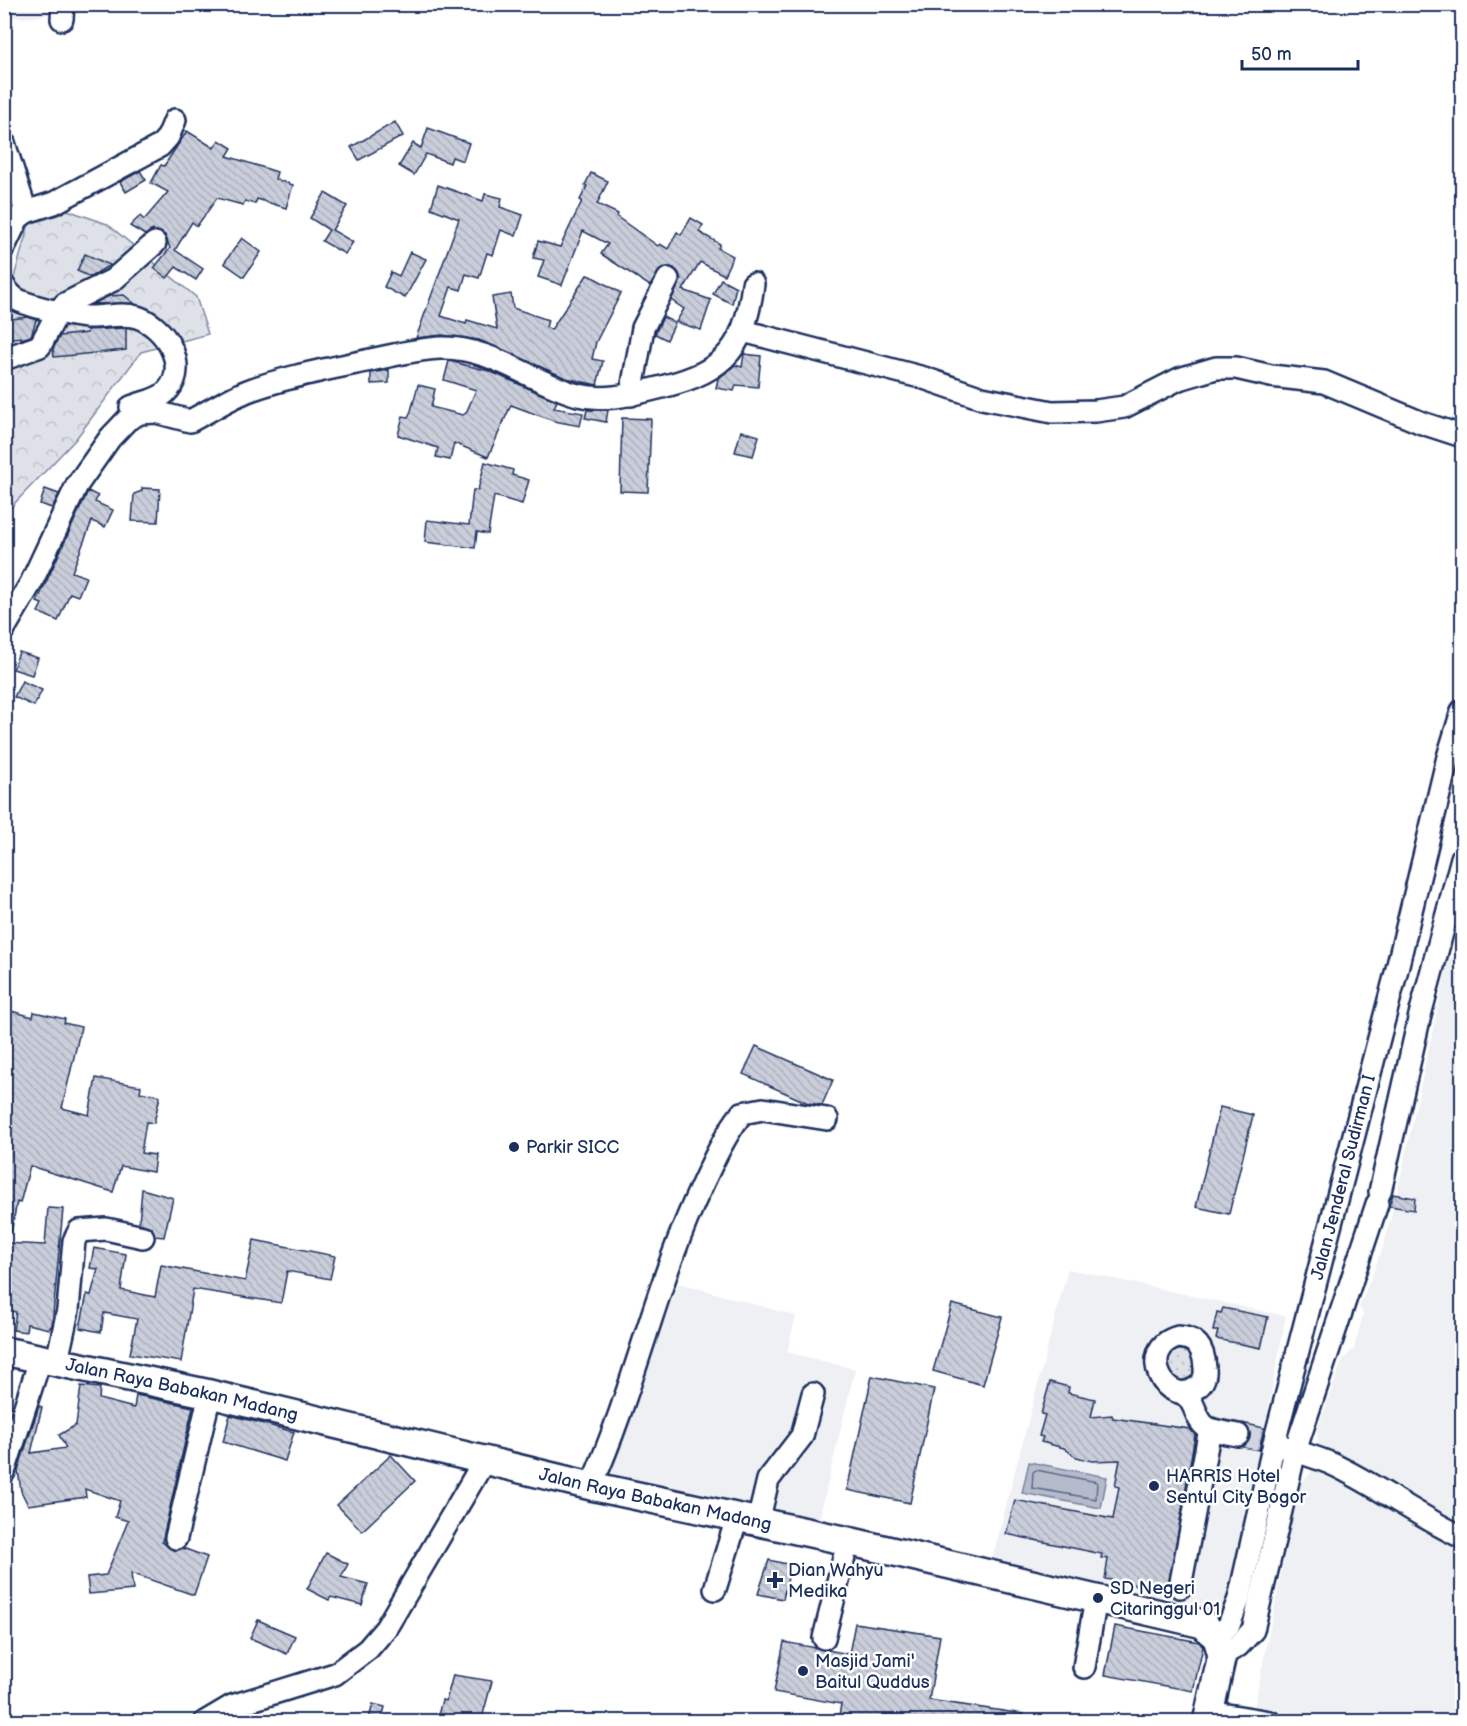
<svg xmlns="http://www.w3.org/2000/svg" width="1467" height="1726" font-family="'Balsamiq Sans',sans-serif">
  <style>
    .built { fill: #eff0f4 }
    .green { fill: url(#green-dots); stroke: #7c88a2; stroke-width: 1.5 }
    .forest { fill: url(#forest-crowns); stroke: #7c88a2; stroke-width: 1.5 }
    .water { fill: #b5bbca; stroke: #77839f; stroke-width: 1.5 }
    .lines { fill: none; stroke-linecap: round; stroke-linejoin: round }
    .shore { stroke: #596789; stroke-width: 1.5 }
    .building { fill: url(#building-back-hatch); stroke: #1b2f5e; stroke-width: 1.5 }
    .minor-tunnel { stroke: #d1d5df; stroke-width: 21; stroke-dasharray: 21 10; stroke-linecap: butt }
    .minor-casing { stroke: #1b2f5e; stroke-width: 26 }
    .major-casing { stroke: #1b2f5e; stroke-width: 32 }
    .path { stroke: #1b2f5e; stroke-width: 3; stroke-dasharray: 1.5 4.5; stroke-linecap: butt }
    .minor { stroke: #fff; stroke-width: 21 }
    .major { stroke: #fff; stroke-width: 27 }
    .poi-dot { fill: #1b2f5e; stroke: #fff; stroke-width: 2 }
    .labels { text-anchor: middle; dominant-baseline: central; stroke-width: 5; stroke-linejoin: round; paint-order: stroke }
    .poi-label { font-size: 18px; fill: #1b2f5e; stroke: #fff; text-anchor: start }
    .street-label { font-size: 18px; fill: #1b2f5e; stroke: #fff }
  </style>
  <defs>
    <pattern id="green-dots" width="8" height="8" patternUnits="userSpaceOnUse" patternTransform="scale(1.5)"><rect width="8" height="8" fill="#dee1e7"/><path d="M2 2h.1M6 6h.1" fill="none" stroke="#bec1c9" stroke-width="1.8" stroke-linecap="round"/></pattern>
    <pattern id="forest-crowns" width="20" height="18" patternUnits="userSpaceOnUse" patternTransform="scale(1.5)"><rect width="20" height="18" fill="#dee1e7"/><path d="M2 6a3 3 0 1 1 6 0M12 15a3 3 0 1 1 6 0" fill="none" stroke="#bec1c9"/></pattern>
    <pattern id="building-back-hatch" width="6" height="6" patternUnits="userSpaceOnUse" patternTransform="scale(1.5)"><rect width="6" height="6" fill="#caceda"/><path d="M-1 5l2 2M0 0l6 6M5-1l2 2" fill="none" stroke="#adb1be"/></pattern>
  </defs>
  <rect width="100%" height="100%" fill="#fff"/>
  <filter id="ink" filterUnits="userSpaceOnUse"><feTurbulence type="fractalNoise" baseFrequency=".0167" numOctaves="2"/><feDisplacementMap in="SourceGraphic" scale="12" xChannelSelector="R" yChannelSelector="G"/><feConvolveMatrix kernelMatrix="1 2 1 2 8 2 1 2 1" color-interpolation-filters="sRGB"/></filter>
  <g filter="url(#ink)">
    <g class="built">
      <polygon points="4,5 87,5 76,10 28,18 5,16"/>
      <polygon points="1449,957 1462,959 1462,1721 1340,1721 1254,1708 1299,1485 1310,1474 1318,1439 1317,1430 1343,1359 1354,1349 1363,1314 1359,1308 1383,1247 1394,1206"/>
      <polygon points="1068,1269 1286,1316 1227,1620 991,1563"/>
      <polygon points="679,1283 796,1316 787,1352 855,1369 818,1524 603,1471"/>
    </g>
    <circle class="green" cx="1181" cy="1365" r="15"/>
    <polygon class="forest" points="56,206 107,224 196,297 208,334 141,352 75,440 10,508 5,506 5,303 8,299 30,220"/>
    <polygon class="water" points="1029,1462 1107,1477 1101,1508 1022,1493"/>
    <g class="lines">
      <polygon class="shore" points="1036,1470 1097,1482 1096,1499 1032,1488 1033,1472"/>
    </g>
    <g class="building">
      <polygon points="395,122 403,136 359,160 351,147"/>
      <polygon points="428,128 469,143 463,161 452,157 450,163 426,154 414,175 399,166 413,143 421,148"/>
      <polygon points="187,131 214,148 219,140 232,148 227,156 277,172 275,179 293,185 286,208 257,199 255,204 245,201 243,205 217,198 197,226 192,222 175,250 203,269 196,280 176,267 167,278 154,268 170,248 165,235 153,230 145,235 130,226 140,216 144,220 168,192 151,183 161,165 164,166"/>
      <polygon points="140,171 146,180 126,192 120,182"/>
      <polygon points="591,173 608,181 597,204 618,214 617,217 658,246 660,244 668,249 677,232 681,235 691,218 703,225 699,232 720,244 718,248 733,256 724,275 700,262 683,290 711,300 701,330 676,322 684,309 671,300 681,279 674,268 661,269 650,286 601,254 608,244 583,231 562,285 538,277 544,260 533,258 538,241 560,247 582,201 580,200 587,186 585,185"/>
      <polygon points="438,185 483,201 485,194 502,198 500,207 523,215 516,236 501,230 493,255 487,253 479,278 466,274 461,290 451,287 441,316 466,324 467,320 497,329 492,297 511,294 513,308 548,320 546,327 551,330 587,275 593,277 621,293 596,342 592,359 603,361 597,385 566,378 479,340 442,335 416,338 459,219 431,208"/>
      <polygon points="325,193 347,206 332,230 353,242 345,254 322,241 329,230 310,218"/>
      <polygon points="242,238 261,252 244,277 224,263"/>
      <polygon points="410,252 426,259 405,298 384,287 391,272 399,276"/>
      <polygon points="85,254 110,265 90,277 77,271"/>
      <polygon points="721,279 736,287 732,304 713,294"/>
      <polygon points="124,295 134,303 93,304 109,296"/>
      <polygon points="28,317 36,320 31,336 21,339 21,337 4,339 4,320"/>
      <polygon points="663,317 675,323 667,340 655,334"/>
      <polygon points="126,328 126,350 54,357 53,349 60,336 87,333 87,330"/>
      <polygon points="744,354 761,356 758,387 736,385 734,391 716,388 718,379 735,365 742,367"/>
      <polygon points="449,361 489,371 557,401 554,408 583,413 580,426 554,421 511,405 488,457 454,443 450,460 436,457 438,448 398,435 403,416 408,417 411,411 418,385 435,389 431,407 463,415 466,413 476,390 444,380"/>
      <polygon points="389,370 389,383 371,384 371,373"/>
      <polygon points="587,410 608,410 606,422 585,418"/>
      <polygon points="622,418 651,419 648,492 620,491"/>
      <polygon points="741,431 759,436 753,456 735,452"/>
      <polygon points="485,462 513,470 512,475 529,480 522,504 494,496 488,534 477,532 475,548 425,542 427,520 469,525 473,490 478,490"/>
      <polygon points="142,488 160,489 158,522 132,521 134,494 142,491"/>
      <polygon points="45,489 59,494 52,508 40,504"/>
      <polygon points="88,491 98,496 95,502 113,510 105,527 92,521 72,572 86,577 78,596 70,593 58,621 38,612 42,604 37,602"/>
      <polygon points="19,652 38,658 32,675 13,669"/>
      <polygon points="22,681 42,690 34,706 14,697"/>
      <polygon points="4,1009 33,1017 34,1012 65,1019 64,1023 81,1027 62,1108 89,1115 96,1078 141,1086 140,1092 160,1096 154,1123 146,1122 141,1153 155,1155 153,1172 121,1166 113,1192 30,1166 20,1203 17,1202 11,1233 4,1233"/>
      <polygon points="756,1046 833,1080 822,1105 808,1103 743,1074"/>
      <polygon points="1220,1107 1253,1115 1229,1214 1196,1207"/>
      <polygon points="142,1189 173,1198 164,1237 155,1236 151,1227 139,1223"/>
      <polygon points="1393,1194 1415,1198 1414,1210 1389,1206"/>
      <polygon points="48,1208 63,1209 52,1325 49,1329 27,1324 26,1332 13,1330 16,1312 4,1310 4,1243 45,1245"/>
      <polygon points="254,1240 335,1256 330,1279 287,1271 281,1303 193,1289 181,1362 130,1354 137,1319 104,1313 101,1332 80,1328 87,1294 91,1295 98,1269 90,1268 94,1248 126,1254 121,1290 155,1297 161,1265 245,1281"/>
      <polygon points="952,1304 1002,1317 983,1385 933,1371"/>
      <polygon points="1223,1308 1268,1317 1261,1348 1216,1339 1218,1331 1213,1331 1217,1312 1221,1313"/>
      <polygon points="872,1376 934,1389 910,1503 847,1490"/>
      <polygon points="1050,1382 1069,1387 1068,1393 1095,1399 1091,1417 1112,1415 1113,1418 1190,1429 1195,1435 1168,1591 1105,1579 1108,1559 1101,1558 1102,1554 1006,1534 1015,1500 1113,1519 1119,1487 1115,1486 1120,1460 1092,1461 1076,1457 1064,1448 1041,1442 1043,1437 1039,1436 1045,1415 1041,1414"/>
      <polygon points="81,1386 100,1388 99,1399 134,1408 136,1395 193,1407 162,1542 173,1550 183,1548 207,1557 194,1595 131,1573 133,1590 89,1594 87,1577 106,1575 128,1521 115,1517 120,1501 85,1489 86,1497 28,1505 21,1491 18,1470 39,1406 42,1407 31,1453 66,1448 59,1435 76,1425"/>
      <polygon points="230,1415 294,1432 285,1461 223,1442"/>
      <polygon points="1242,1423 1264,1428 1259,1450 1243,1447 1251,1437 1250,1430"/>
      <polygon points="391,1455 415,1481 362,1531 337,1505"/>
      <polygon points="326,1553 348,1564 341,1577 368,1584 362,1605 331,1597 329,1600 307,1589"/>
      <polygon points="769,1560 791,1565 783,1599 758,1594"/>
      <polygon points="258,1620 295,1636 287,1654 250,1638"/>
      <polygon points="855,1623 940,1636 929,1700 1023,1714 1023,1722 838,1722 841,1704 774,1692 784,1642 849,1654"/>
      <polygon points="1115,1626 1199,1642 1203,1647 1193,1691 1105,1675"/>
      <polygon points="453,1675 492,1681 481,1722 437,1719 442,1700 446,1701"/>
      <polygon points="373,1704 385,1707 381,1722 368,1722"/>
    </g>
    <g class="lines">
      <polyline class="minor-tunnel" points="1238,1435 1261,1440"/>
      <defs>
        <g id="minor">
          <polyline points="62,19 63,4"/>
          <polyline points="4,143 26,212 18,218 4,247"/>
          <polyline points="26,212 54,203 160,146 168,137 175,120"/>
          <path d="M4,286c4,6 9,12 16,15 14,6 52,15 67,16 16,1 34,-5 50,0 26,8 53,47 31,73 -8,10 -25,12 -37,17"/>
          <polyline points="743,331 924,378 982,398 1052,412 1096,411 1124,407 1179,379 1216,368 1236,368 1271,376 1324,382 1422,423 1462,436"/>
          <polyline points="4,359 40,346 59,310 65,304 113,280 155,243"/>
          <polyline points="631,395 643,328 668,279"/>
          <path d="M4,629l27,-46 46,-98 33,-47 17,-18 13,-7 16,-1 34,9c20,-10 39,-23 60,-31 36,-13 74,-20 111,-28 26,-5 53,-13 80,-14 49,-2 92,35 137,47 25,6 48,1 72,-5 69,-16 94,-34 103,-106"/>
          <polyline points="1380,1192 1420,1015 1462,858"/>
          <path d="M1178,1337c20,1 26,13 27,31 1,8 -2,16 -9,20 -30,21 -61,-39 -18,-51z"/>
          <polyline points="57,1361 68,1310 74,1241 79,1231 106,1229 143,1237"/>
          <path d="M1182,1393c15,7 12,28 26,35 9,4 21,5 30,7"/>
          <path d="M1283,1446c16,7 33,11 49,18 45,21 85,52 130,73"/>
          <polyline points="4,1472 41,1357"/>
          <path d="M591,1486c44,-98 65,-204 111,-301 12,-26 23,-50 40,-72l21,-4 64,10"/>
          <polyline points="758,1522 768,1480 802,1436 813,1394"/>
          <polyline points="176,1538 210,1394"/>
          <polyline points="1180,1587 1210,1429"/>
          <polyline points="715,1589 737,1518"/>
          <polyline points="824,1638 848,1541"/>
          <path id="s1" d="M1217,1638l12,-13 10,-26 35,-156 122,-470 52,-216 14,-46"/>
          <polyline points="1222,1655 1238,1646 1253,1630 1295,1451 1377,1204"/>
          <polyline points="1084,1667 1096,1599"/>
          <polyline points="1209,1712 1270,1722"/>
          <polyline points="205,1722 232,1706 335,1674 368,1649 386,1628 484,1461"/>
        </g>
        <g id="major">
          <path id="s2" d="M4,1351l206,43 381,92 257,55 355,83 14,14 5,17 -15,67"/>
        </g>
      </defs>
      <use href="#minor" class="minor-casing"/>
      <use href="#major" class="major-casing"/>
      <polyline class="path" points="1455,948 1462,949"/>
      <use href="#minor" class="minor"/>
      <use href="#major" class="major"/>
    </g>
  </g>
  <g class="poi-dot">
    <circle cx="514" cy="1147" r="6"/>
    <circle cx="1154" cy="1486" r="6"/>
    <path d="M772 1571h6v6h6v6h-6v6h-6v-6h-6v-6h6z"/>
    <circle cx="1098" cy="1598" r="6"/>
    <circle cx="803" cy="1671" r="6"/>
  </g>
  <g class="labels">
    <g class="poi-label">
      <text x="526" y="1147">Parkir SICC</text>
      <text x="1166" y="1476">HARRIS Hotel<tspan x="1166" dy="21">Sentul City Bogor</tspan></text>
      <text x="788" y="1570">Dian Wahyu<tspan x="788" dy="21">Medika</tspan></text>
      <text x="1110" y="1588">SD Negeri<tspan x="1110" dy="21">Citaringgul 01</tspan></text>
      <text x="815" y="1661">Masjid Jami'<tspan x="815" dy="21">Baitul Quddus</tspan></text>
    </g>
    <g class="street-label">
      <text stroke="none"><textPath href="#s1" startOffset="480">Jalan Jenderal Sudirman I</textPath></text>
      <text stroke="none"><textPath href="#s2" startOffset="182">Jalan Raya Babakan Madang</textPath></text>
      <text stroke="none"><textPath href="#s2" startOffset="668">Jalan Raya Babakan Madang</textPath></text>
    </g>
  </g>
  <rect width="1467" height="1726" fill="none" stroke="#fff" stroke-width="24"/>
  <rect x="12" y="12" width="1443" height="1702" fill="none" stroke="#1b2f5e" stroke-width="2" filter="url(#ink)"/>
  <path d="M1242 60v9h116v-9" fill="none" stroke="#1b2f5e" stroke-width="3"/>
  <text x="1251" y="60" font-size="18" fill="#1b2f5e" stroke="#ffffff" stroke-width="4.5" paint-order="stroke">50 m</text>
</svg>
